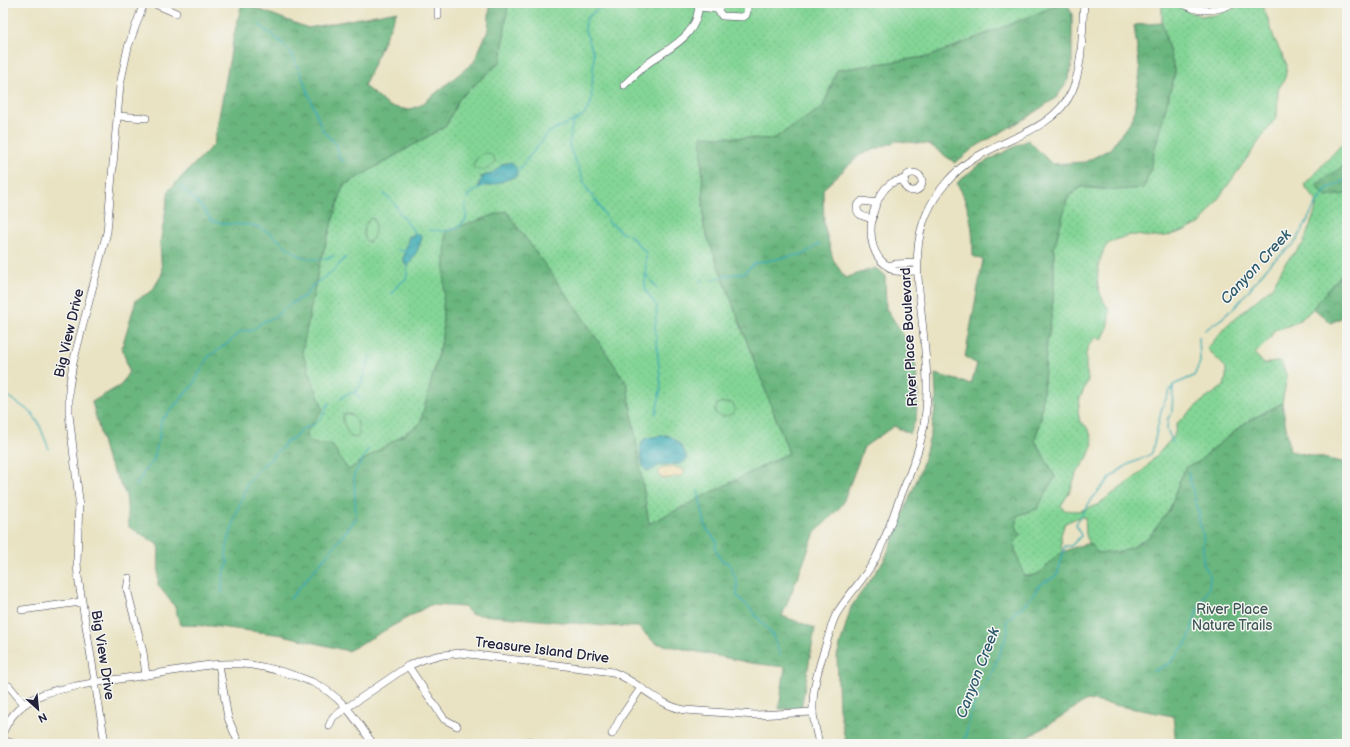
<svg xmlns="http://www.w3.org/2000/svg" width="1350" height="747" font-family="'Balsamiq Sans',sans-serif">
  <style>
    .grass { fill: url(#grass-dots); stroke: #527c68 }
    .forest { fill: url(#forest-crowns); stroke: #466c5d }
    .sand { fill: url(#sand-dots); stroke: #887e6c }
    .park { fill: #83d596; stroke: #527c68 }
    .water { fill: url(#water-waves); stroke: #2e6778 }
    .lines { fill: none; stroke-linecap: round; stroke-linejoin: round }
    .stream { stroke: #3bacb4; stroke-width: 1.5 }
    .minor-casing { stroke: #403f4f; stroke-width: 8 }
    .minor { stroke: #fff; stroke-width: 7 }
    .labels { text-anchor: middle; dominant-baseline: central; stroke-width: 3; stroke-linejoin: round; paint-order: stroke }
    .street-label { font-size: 14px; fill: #22223b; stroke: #f6f6f2 }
    .park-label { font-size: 14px; fill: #3f5856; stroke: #f6f6f2 }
    .water-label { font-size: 15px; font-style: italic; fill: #2c596b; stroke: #f6f6f2 }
  </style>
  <defs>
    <pattern id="grass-dots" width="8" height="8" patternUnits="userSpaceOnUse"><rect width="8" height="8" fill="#83d596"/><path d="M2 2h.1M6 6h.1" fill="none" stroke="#71b782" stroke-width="1.8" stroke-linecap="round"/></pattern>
    <pattern id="forest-crowns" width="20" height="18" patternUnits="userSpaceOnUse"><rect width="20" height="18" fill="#6ab67f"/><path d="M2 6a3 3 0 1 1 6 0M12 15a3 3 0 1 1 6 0" fill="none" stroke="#579469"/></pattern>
    <pattern id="sand-dots" width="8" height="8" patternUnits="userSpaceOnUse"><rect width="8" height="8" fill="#eeda9e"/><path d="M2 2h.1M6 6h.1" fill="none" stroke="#ccbb89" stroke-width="1.8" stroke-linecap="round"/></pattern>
    <pattern id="water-waves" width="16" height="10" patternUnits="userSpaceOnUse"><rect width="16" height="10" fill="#3bacb4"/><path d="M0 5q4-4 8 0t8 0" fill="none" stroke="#318c94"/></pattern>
  </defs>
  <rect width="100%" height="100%" fill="#f6f6f2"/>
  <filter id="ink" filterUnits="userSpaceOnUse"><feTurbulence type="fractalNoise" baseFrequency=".025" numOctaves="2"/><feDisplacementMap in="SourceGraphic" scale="8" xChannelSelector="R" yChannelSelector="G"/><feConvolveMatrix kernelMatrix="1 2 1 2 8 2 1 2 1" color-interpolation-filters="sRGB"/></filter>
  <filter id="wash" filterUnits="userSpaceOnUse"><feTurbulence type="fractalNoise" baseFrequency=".012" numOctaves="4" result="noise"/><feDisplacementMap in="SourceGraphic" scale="16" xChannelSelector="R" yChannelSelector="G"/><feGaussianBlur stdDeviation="0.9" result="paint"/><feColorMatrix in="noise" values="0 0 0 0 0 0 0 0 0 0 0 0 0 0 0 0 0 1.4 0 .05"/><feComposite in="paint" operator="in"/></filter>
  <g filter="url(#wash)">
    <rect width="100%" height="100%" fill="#e9e3c3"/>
    <g class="grass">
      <polygon points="508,3 1063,3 931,56 837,70 823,107 773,139 701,137 704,228 789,453 649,524 627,384 579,312 506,211 447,231 442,340 420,424 348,470 332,445 307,442 307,431 323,409 302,352 319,266 343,186 446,126 459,99 501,61"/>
      <path d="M1166,3c14,0 24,13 40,13 16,0 29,-11 42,-13 4,-1 9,0 13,0l7,16 6,19 13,27 -2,13 -7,12 -1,26 -76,107c-14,7 -28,13 -44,14 -8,1 -16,-2 -24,-2 -6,0 -22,6 -26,10 -4,5 -7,14 -8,20 -4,20 0,30 11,46l-3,18 -5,11 -6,-3 -7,8 -3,9v13l2,13 -8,18 -2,14 2,10 6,4 4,7 3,10 -5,14 -12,17 -5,15 -10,17 3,4 14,1 19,-6 44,-32 33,-37 3,-13 24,-21 23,-16 2,-8v-10l-19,-19 19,-23 46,-39 14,-25 17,-18 12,-32 2,-10 -13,-17 39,-42 4,-5v27l-31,20 25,9h6v77c-11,7 -13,12 -21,22 -15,20 -27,32 -52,37l-4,9 -15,15 9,10 17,-3 6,16 -5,26 -37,20 -32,26 -16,14 -7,2 -7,6 -13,38 -20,27 -17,11 -12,5 -22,1c-5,-5 -12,-11 -13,-19 -1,-5 0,-11 -1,-17l-8,1 -12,5 -4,12 1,18c-14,11 -19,24 -38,23l-10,-30v-5l7,-5 -5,-10 2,-11 19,-6 18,-32 -20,-37 6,-23 6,-75 2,-8 5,-43v-43l14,-51 13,-10 17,2 46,-1 6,-17 6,-27 19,-71 -13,-50v-18z"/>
    </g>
    <g class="forest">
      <polygon points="242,3 308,28 397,11 364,86 389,106 409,110 421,105 474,62 488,30 490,3 508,3 501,61 459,99 446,126 343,186 319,266 302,352 323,409 307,431 308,442 332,445 348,470 420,424 442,340 446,231 506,211 579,312 627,384 649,524 789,453 704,228 701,136 773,139 823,107 837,70 931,56 1063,3 1067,3 1072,14 1072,63 1069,78 1057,97 1026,118 975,147 955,163 929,144 897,141 860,155 823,189 824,225 833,259 845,278 875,268 885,275 886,308 908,342 916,368 918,395 916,419 910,434 894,426 864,447 842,505 815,533 782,616 815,628 801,709 779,709 785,667 751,663 655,643 638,627 606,626 471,614 464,607 430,605 348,651 283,635 211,626 180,625 175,607 158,585 159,545 129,527 126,495 107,459 92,402 121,385 129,371 122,347 136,300 152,291 162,274 160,244 169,190 214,144 234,35"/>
      <path d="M1162,23l13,50 -19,71 -6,27 -6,17 -25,2 -38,-3 -13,10 -14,51v43l-5,43 -2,8 -6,75 -6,23 20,37 -18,32 -19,6 -2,11 5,10 -6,5 -1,5 10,30c21,2 22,-15 38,-23 8,-5 18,-7 27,-10l10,10 22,-1 12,-5 17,-11 20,-27 13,-38 7,-6 7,-2 16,-14 32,-26 37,-20 8,48 57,12v281h-171l-3,-28 -86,-16 -69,44h-63l-20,-3 -44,3h-45l-7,-36 -2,-52 14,-49 34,-48 35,-87 11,-39 5,-30 -1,-29 36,10 6,-20 -12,-7 18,-97 -10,-4c0,-29 -2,-46 -16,-73l20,-17 51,-26 24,24 33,-2 25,-13 23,-31 7,-46 -6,-47z"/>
      <polygon points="1347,165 1347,194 1326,197 1316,185 1332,173"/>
      <path d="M1347,271v44l-16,8 -18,-15c11,-12 20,-28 34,-37z"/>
    </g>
    <path class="sand" d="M674,467l9,2 1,5c-4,3 -19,6 -24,3l-1,-5 1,-3z"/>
    <g class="park">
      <path d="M484,153c6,0 11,3 11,9 -6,7 -12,11 -21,6l-1,-3 3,-6z"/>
      <path d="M371,218l4,2c0,8 1,18 -7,22l-2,-1c-4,-7 -2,-18 5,-23z"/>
      <path d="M719,403h13l3,5v3c-5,6 -13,7 -20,2l2,-9z"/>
      <path d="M345,414c13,-1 13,11 14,21l-3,3 -5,-1c-4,-6 -9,-14 -8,-22z"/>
    </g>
    <g class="water">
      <polygon points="511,162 516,167 517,176 490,186 483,186 478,187 480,181 484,177 480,177 491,174 503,164"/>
      <path d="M414,233l5,1 3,2c-1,9 -9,24 -15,31l-4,-7 6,-24h4z"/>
      <path d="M666,435c10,2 19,14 21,24 -10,9 -13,4 -25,6 -6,1 -9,6 -15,6 -7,-6 -8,-21 -5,-30l5,-3z"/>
    </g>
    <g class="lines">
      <g class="stream">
        <polyline points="605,3 586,19 585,30 594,55 591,104 584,114 572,124 569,146 588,191 598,203 610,224 614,225 621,233 629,234 646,253 645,289 657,307 655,327 661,387 656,414"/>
        <polyline points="259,25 279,40 290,51 300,72 323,131 337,145 339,159 344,161"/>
        <polyline points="517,172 549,132 577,119"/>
        <path d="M179,185l22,21 11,15c7,1 13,3 19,3 7,1 15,0 21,1 33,9 40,45 82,31"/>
        <polyline points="384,194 395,204 397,209 415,233"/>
        <polyline points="467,199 468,195 484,185"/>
        <path d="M429,230c17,0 26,5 37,-11v-15"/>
        <polyline points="398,250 408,252"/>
        <polyline points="646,274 657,288"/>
        <polyline points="711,280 729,275 744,273 755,263 804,254 819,244"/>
        <polyline points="700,281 703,280"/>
        <polyline points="392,294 398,285 406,279 408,266"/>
        <polyline points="1205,330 1221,319 1236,306 1270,264 1294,244 1301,233 1314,207 1327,189 1347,179"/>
        <polyline points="1173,386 1172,413 1168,418 1167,429 1173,443"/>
        <polyline points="355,392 362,400"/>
        <polyline points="3,393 32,413 39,424 49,449"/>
        <polyline points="341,399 345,395 355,392 361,384 370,356"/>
        <polyline points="136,486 145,470 153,462 160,434 161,421 193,385 208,357 228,343 241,331 251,331 264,321 274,318 286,307 306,295 313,285 334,270 345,258 344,257"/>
        <polyline points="698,491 706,528 717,542 715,547 720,559 729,564 737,581 737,596 749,607 773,636 780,655"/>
        <polyline points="222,593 223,575 228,563 226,556 227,546 237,511 247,484 260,467 270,460 275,453 282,448 286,442 296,436 302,429 313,425 322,417 329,403"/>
        <polyline points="290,599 340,539 356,518 354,475 368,449"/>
        <polyline points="1153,671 1169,664 1188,641 1198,608 1209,588 1210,577 1203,562 1203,534 1199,521 1199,514 1188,472"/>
        <path d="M964,744l8,-36 20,-36 16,-40 -2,-11 26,-24 7,-12 14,-7 5,-5 7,-27h6l10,-10 -5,-12c12,-21 29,-45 50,-58 8,-5 18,-7 26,-13l10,-46 11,-22 21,-9 6,-14 -1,-25"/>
      </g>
    </g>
  </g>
  <g filter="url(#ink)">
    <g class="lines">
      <defs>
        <g id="minor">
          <polyline points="153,3 176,13"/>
          <path d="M1182,3c17,11 35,8 52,0"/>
          <polyline points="699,7 717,9 724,3"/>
          <path d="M717,9l5,7 21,1 3,-2c2,-5 2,-7 -2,-11l-12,-1"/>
          <polyline points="438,16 438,3"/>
          <path d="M624,85c8,-7 15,-15 23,-21 24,-18 51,-27 52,-61"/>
          <polyline points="117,116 146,118"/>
          <circle cx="913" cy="182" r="9"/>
          <path d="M905,179c-5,1 -11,2 -15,5 -20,16 -28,63 -5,80 3,2 7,6 10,7 7,1 15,0 22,0"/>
          <path d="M873,219c-8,-2 -17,-3 -16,-13l5,-5 15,2"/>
          <polyline points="888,266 895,264 917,263"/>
          <polyline points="129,578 127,589 143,652 146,675"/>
          <polyline points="22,610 81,602"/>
          <polyline points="219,665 228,718 239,744"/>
          <polyline points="408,666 444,719 457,726"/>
          <polyline points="9,686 24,704"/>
          <path d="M329,726l4,-9 75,-51 14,-6 14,-4 24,-3 153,19c26,10 44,33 72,38l71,5 57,-3"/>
          <path d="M3,732c7,-17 21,-30 38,-37 11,-5 24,-6 35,-9 26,-5 52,-8 78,-12 29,-4 59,-12 88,-10 23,2 48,9 70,18 30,14 43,36 61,62"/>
          <polyline points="612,734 621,717 641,688"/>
          <polyline points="3,740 14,744"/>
          <polyline points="530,741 531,744"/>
          <polyline points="106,744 104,737 78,577 77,562 79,500 69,414 69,388 73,363 107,232 120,85 128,47 144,3"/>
          <path d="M819,744c-2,-11 -6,-22 -6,-33 -1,-25 7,-47 14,-70 3,-9 5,-20 10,-28 11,-18 27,-34 37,-52 10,-18 17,-39 24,-58 8,-21 18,-42 23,-64 12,-45 3,-93 -1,-139 -3,-30 -6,-59 7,-87 9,-21 27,-42 46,-54 33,-21 82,-30 99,-68 11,-24 10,-62 12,-88"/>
        </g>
      </defs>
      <use href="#minor" class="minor-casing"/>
      <use href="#minor" class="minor"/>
    </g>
  </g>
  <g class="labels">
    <g class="street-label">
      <text transform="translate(69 333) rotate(-77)">Big View Drive</text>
      <text transform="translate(909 337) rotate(-93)">River Place Boulevard</text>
      <text transform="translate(542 650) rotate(7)">Treasure Island Drive</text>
      <text transform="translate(103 655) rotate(81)">Big View Drive</text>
    </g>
    <g class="park-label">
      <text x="1232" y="609">River Place<tspan x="1232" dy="16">Nature Trails</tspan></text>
    </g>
    <g class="water-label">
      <text transform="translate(1256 267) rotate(-47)">Canyon Creek</text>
      <text transform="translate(978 673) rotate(-69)">Canyon Creek</text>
    </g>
  </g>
  <rect width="1350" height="747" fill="none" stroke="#f6f6f2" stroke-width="16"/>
  <g transform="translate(38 709) rotate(153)" stroke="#f6f6f2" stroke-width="3" paint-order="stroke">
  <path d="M0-3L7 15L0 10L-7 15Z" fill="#22223b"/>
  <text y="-6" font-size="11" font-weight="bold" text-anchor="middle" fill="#22223b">N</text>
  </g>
</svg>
